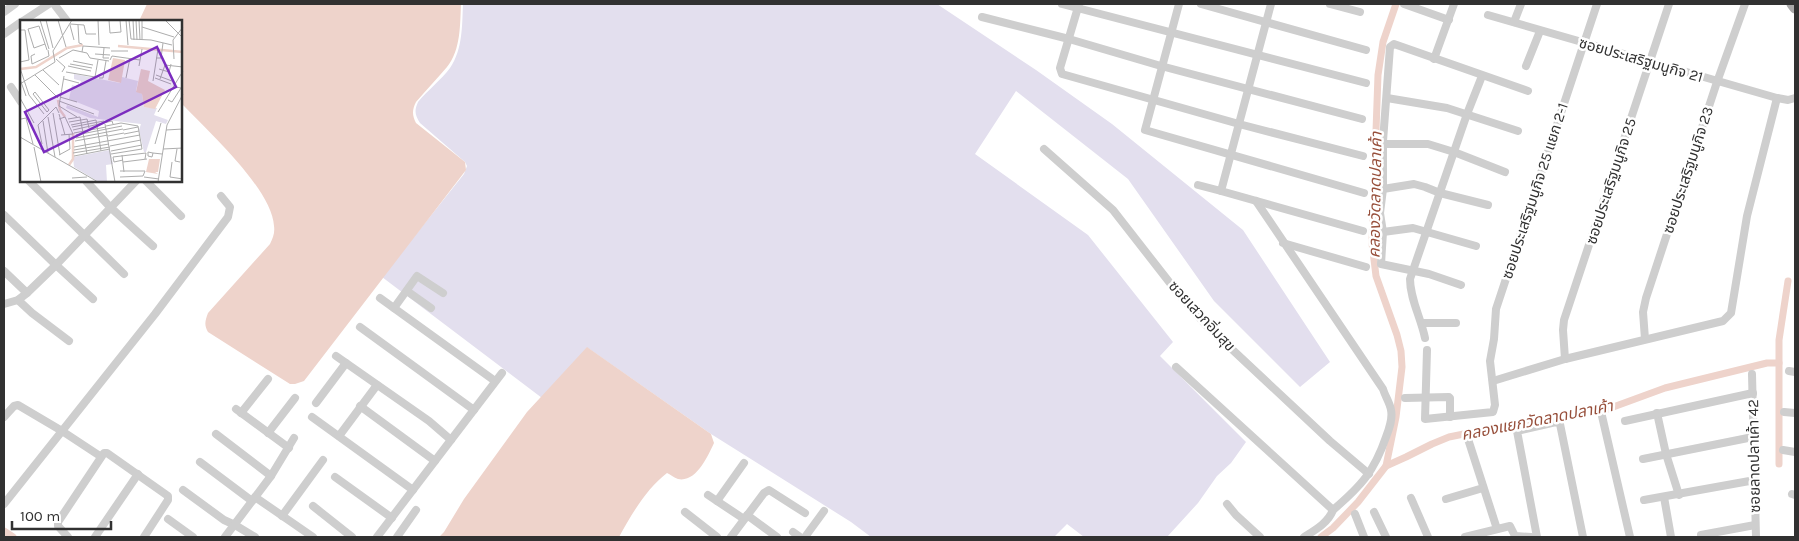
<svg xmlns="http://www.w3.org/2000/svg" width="1799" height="541" font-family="Karla,'Noto Sans Thai',sans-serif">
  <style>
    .green { fill: #e3dfee }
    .water { fill: #eed3cb }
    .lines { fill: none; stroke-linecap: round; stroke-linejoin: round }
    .canal { stroke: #eed3cb; stroke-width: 7 }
    .minor { stroke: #cecece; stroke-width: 8 }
    .primary { stroke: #a9a9a9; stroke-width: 11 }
    .labels { text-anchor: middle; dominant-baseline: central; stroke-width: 5; stroke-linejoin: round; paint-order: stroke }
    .street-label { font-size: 15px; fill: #313131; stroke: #fff }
    .water-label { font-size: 16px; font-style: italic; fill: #974f3b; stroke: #fff }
    .inset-river { fill: none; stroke: #eed3cb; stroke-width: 2.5 }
    .inset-road { fill: none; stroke: #adadad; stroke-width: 1 }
    .view { fill: #7b2cbf; fill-opacity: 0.15; stroke: #7b2cbf; stroke-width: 2.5 }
    .inset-edge { fill: none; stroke: #313131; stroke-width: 2.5 }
  </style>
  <rect width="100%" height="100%" fill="#fff"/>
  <path class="green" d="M463,4h474l99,66 76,54 131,106 87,132 -30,25 -86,-86 -86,-122 -112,-88 -41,63 113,81 85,107 -13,14 86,86 -15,21 -14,13 -19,27 -31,34h-83l-17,-13 -13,13h-183l-20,-15 -140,-88 -123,-86 -46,50 -160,-121 82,-103 3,-8 -2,-4 -45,-39c-5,-8 -6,-12 -2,-21 10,-12 23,-22 32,-34 13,-19 12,-43 13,-64z"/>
  <g class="water">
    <path d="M147,4h314c-1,20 0,46 -14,63 -10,12 -21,23 -31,35 -4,8 -4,13 0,21l49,39 1,8 -162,211 -9,3h-5l-82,-52c-4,-7 -3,-11 0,-19l62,-69c3,-6 5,-11 4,-18 -2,-37 -67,-96 -93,-123v-82h-42z"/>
    <path d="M587,347l124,87 3,9c-6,13 -18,40 -36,36 -4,-1 -8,-5 -11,-6 -20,15 -36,42 -48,64h-180l5,-5 20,-33 63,-87z"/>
  </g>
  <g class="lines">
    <g class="canal">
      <polyline points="1779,464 1779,340 1788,281"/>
      <polyline points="1386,466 1406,457 1432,444 1449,437 1528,421 1605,410 1665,388 1767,363 1779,363"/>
      <polyline points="4,531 13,537"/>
      <polyline points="1321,537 1333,528 1358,502 1386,466 1396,417 1402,367 1401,351 1397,335 1376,276 1372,243 1378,75 1383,42 1396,4"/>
    </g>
    <g class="minor">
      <polyline points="54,4 67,21"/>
      <polyline points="1062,4 1366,83"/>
      <polyline points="1079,4 1060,68 1062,74 1239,124 1363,156"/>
      <polyline points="1179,4 1145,130 1364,193"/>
      <polyline points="1201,4 1366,50"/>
      <polyline points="1271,4 1221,191 1363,231"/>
      <polyline points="1330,4 1360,12"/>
      <polyline points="1404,4 1449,20"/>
      <polyline points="4,12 15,4"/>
      <polyline points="1488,15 1777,98 1788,100 1795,98"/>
      <polyline points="982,17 1069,39 1161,66 1362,119"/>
      <polyline points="23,21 49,4"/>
      <polyline points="1514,22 1521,4"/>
      <polyline points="4,34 21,22"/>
      <polyline points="1434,59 1454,4"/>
      <polyline points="1526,66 1540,31"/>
      <polyline points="11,87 21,102"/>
      <polyline points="1387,98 1447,108 1518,131"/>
      <polyline points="1383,144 1428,144 1454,152 1505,172"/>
      <polyline points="1044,149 1113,210 1177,292 1206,325 1330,441 1369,474"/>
      <polyline points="29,181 124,274"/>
      <polyline points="86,181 110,207 153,246"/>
      <polyline points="146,181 181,216"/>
      <polyline points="1198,185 1221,191"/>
      <polyline points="1383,189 1414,184 1425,187 1440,193 1488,205"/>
      <path d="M1256,201l127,188c2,7 7,14 8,21 2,9 -2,19 -5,27 -12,35 -25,49 -53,73 -5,13 -18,20 -29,27"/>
      <polyline points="4,215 56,265 93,299"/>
      <polyline points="1383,232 1413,228 1476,246"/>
      <polyline points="1283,243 1366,267"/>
      <polyline points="4,271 27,293"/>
      <polyline points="1461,285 1429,274 1381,264 1383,232 1380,213 1383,189 1383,141 1390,47 1394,44 1528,91"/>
      <polyline points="407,291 431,308"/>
      <polyline points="380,298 495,381"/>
      <polyline points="18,300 32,313 69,341"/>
      <polyline points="4,304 18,300 27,293 56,265 136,181"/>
      <polyline points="394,308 417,276 443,293"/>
      <polyline points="1422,323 1456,323"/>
      <polyline points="360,327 474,410"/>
      <path d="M1425,338c-4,-20 -15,-39 -15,-59l57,-165 15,-38"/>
      <polyline points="1645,339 1643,312 1646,298 1717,82 1745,4"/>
      <polyline points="1427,350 1425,419 1493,412 1495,405 1490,361 1494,339 1496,309 1597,4"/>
      <polyline points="336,356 429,421 451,440"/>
      <polyline points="1565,359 1563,330 1564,320 1669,4"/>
      <polyline points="1176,367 1333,510"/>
      <polyline points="1789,371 1795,372"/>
      <polyline points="1752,374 1756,537"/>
      <polyline points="1493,381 1565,359 1723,321 1731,313 1747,216 1777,98"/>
      <polyline points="1405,398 1449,397 1450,398 1450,417"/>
      <polyline points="316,403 346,363"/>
      <polyline points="360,406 435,461"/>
      <polyline points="236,409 289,448"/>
      <polyline points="1784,412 1795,413"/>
      <polyline points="241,413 268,379"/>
      <polyline points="1657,413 1666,454 1679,495"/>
      <polyline points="1602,416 1630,537"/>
      <polyline points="4,417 14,406 18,405 62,431 100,456"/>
      <polyline points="312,417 413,490"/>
      <polyline points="1625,421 1753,393"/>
      <polyline points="268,433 295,398"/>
      <polyline points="216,434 271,476"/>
      <polyline points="339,436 377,385"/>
      <polyline points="1468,439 1497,529"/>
      <polyline points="1783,450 1795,452"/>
      <polyline points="1643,459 1753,437"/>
      <polyline points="200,462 252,501"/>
      <polyline points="335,477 392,518"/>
      <polyline points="183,490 224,520 235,525 255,537"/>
      <polyline points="1792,494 1795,495"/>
      <polyline points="708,495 744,519"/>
      <polyline points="255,497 313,537"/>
      <polyline points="1664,497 1671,537"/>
      <polyline points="1411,498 1428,537"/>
      <polyline points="1446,499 1483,488"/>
      <polyline points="1644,500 1755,480"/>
      <polyline points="717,501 744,463"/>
      <polyline points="4,504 155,314 228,217 230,207 221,196"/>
      <polyline points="1227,504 1236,515 1260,537"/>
      <polyline points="313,506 352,537"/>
      <polyline points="685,512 717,537"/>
      <polyline points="1374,512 1386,537"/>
      <polyline points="1355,514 1364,537"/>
      <polyline points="747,515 777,537"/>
      <polyline points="282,516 323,460"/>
      <polyline points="168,519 193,537"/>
      <polyline points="793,532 800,537"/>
      <polyline points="1701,535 1755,525"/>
      <polyline points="68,537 58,526 58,522 104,453 107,453 168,496 168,500 144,537"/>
      <polyline points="95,537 138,474"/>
      <polyline points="225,537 271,476 294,438"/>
      <polyline points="377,537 502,373"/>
      <polyline points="397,537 416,510"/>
      <polyline points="731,537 764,493 769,490 805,513"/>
      <polyline points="805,537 824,511"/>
      <polyline points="1465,537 1510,526 1515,536 1531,537"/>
      <polyline points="1537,537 1517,431 1556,422 1560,424 1583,537"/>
    </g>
    <polyline class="primary" points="1792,4 1795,8"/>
  </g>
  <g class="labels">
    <g class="street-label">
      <text transform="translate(1641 60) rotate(16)">ซอยประเสริฐมนูกิจ 21</text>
      <text transform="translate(1688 170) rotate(-72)">ซอยประเสริฐมนูกิจ 23</text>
      <text transform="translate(1611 181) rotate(-72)">ซอยประเสริฐมนูกิจ 25</text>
      <text transform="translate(1535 191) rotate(-72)">ซอยประเสริฐมนูกิจ 25 แยก 2-1</text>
      <text transform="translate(1202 316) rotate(47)">ซอยเสวกอิ่มสุข</text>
      <text transform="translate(1754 456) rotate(-91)">ซอยลาดปลาเค้า 42</text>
    </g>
    <g class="water-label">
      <text transform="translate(1375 195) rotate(-89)">คลองวัดลาดปลาเค้า</text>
      <text transform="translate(1537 420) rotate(-11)">คลองแยกวัดลาดปลาเค้า</text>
    </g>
  </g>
  <g transform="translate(20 20)">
    <rect width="162" height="162" fill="#fff"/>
    <path d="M54,54l46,9 2,-6 16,4 -2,10 6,3 2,13 13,1 -3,7 14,5 -2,4 -10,-3 -10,31h-2l-5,-22 2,-6 -51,-6 -24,-10 1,-3 31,12 1,-6 -30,-12 3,-14 7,2 2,-6 -7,-2zM90,130l3,14 -7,1 1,17h-8l-25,-15 -1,-10z" fill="#e3dfee"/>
    <path d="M93,38l12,2 -4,23 -13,-3zM121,49l9,2 -2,10 17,9 -10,19 -11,-2 -2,-13 -6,-2zM129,139h11l-2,13h-3l3,2 -12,-2z" fill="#eed3cb"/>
    <path class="inset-river" d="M98,26l65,6M0,49l16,-2 31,-19 16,-3M38,80l2,10 5,7M49,145l4,-6v-26"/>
    <path class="inset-road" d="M20,0l9,29M26,0l7,28M38,0l8,27M78,0l1,25M89,0l1,13 11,-1 -1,-12M106,0l2,25M109,0l2,19 20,1 21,5M113,0l1,20M116,0l1,20M119,0l1,20M145,0l18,18M50,4l14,1 2,9h10M50,5l4,15M58,5l1,18 3,1M122,7l32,10M0,10h5l4,30 -9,2M122,20v-20M25,24l-11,4 -6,-19 11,-3 8,24M84,28l-1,10h6M91,31h17M62,32l1,-6 27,2M15,34l-4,2 1,8 17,-8 -1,-6M75,34l15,1M39,38l14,-8 14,3 3,5 19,3M136,38h5l2,-15M36,39l9,8 -3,5M154,39l-1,-19 10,-13M90,40l2,-4 28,4M53,41l20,4M50,44l22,4M48,46l23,5M119,46l3,-17M0,48l9,27 15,19M139,49l10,3 2,-8M23,50l16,15M46,52l29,5 3,-17M15,55l23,23M136,55l16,6M44,56l-5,30 18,11M79,58h4l3,-17M106,58l4,-20M135,58l16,6M0,59l6,17M44,59l15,4M140,59l5,-14 18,2M133,61l5,-32M0,64l35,-22 -2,-11 19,-31M15,72l14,18 -2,2 -14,-18zM40,77l17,5M0,78l14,25M148,80l4,2 9,-14 -5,-1M39,81l35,13M138,92l25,-41M33,93l7,42M39,94l6,21M28,97l7,40M1,99l5,-1 7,26M39,99l6,-2 8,17 -12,1M48,99l12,-2 7,37M23,101l5,32M49,102l18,-3 2,9M85,104l10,58M51,105l25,-5 5,31M86,106l15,-3 17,3 4,23 -31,5M52,107l32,-6M53,110l39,-9 1,3M103,110l15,-3M146,110l17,-1M54,113l32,-6M104,114l15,-3M56,115l46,-9M88,116l16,-3M0,117l78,45M56,118l47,-9M55,121l33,-6M22,124l-4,-19 18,-18 3,6M135,124l6,-21M90,126l31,-6M14,127l7,35M54,127l66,-12M143,129l20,-1M157,129l-2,12 5,1M54,130l35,-6M91,131l31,-6M53,133l37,-6M133,133l-1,4 -4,-1v-4l5,1 9,1M39,135l11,-6 -1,-15M102,135l2,17M54,136l36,-7M103,140l-9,2 -1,-5 33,-4 -1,6M103,142l24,-3M152,142l-2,15 13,2M100,151h25l-2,5 -23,1M124,157l15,2M52,158l15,-1M138,162l9,-57 16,-31"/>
    <path class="view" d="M137,27l19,40 -132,65 -19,-40z"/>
    <rect width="162" height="162" class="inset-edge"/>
  </g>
  <rect width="1799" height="541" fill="none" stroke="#313131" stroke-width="10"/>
  <path d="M12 521v8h99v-8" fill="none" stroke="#313131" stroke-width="2.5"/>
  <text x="20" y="521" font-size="15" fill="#313131" stroke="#ffffff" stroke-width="4" paint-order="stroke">100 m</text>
</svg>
